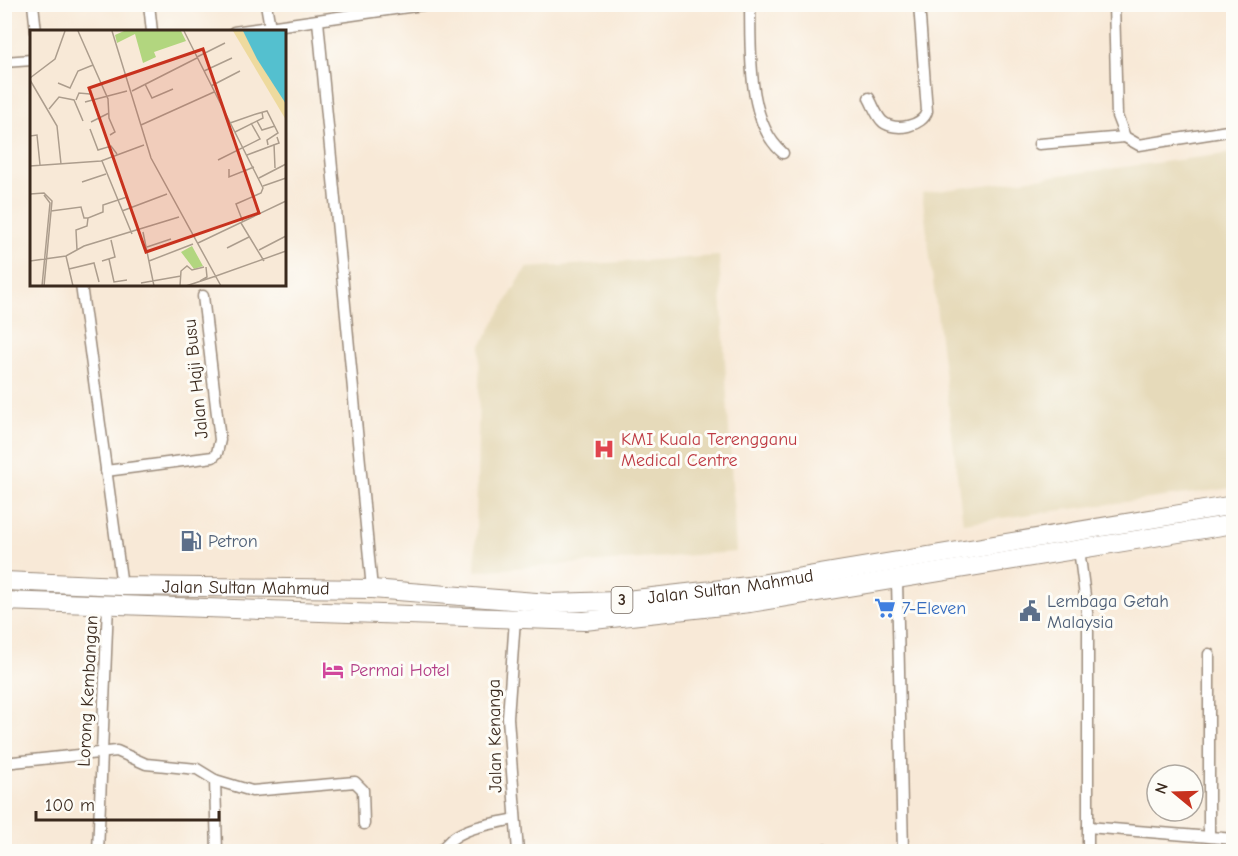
<svg xmlns="http://www.w3.org/2000/svg" width="1238" height="856" font-family="'Comic Neue',sans-serif">
  <style>
    .built { fill: #e6daba }
    .lines { fill: none; stroke-linecap: round; stroke-linejoin: round }
    .minor-casing { stroke: #9a8a7a; stroke-width: 13 }
    .trunk-casing { stroke: #9a8a7a; stroke-width: 20 }
    .minor { stroke: #fff; stroke-width: 10 }
    .trunk { stroke: #fff; stroke-width: 18 }
    .labels { text-anchor: middle; dominant-baseline: central; stroke-width: 6; stroke-linejoin: round; paint-order: stroke }
    .shield { fill: #fdfcf7; stroke: #75695f; stroke-width: 1.5 }
    .shield-label { font-size: 16px; font-weight: bold; fill: #3b2a1e }
    .street-label { font-size: 18px; fill: #3b2a1e; stroke: #fdfcf7 }
    .health-label { font-size: 18px; fill: #be3a42; stroke: #fdfcf7; text-anchor: start }
    .service-label { font-size: 18px; fill: #4e5e75; stroke: #fdfcf7; text-anchor: start }
    .shop-label { font-size: 18px; fill: #366cbe; stroke: #fdfcf7; text-anchor: start }
    .hotel-label { font-size: 18px; fill: #b23c85; stroke: #fdfcf7; text-anchor: start }
    .inset-road { fill: none; stroke: #ac9d8d; stroke-width: 1.5 }
    .view { fill: #c8321e; fill-opacity: 0.15; stroke: #c8321e; stroke-width: 3 }
    .inset-edge { fill: none; stroke: #3b2a1e; stroke-width: 3 }
  </style>
  <rect width="100%" height="100%" fill="#fdfcf7"/>
  <filter id="ink" filterUnits="userSpaceOnUse"><feTurbulence type="fractalNoise" baseFrequency=".0167" numOctaves="2"/><feDisplacementMap in="SourceGraphic" scale="12" xChannelSelector="R" yChannelSelector="G"/><feConvolveMatrix kernelMatrix="1 2 1 2 8 2 1 2 1" color-interpolation-filters="sRGB"/></filter>
  <filter id="wash" filterUnits="userSpaceOnUse"><feTurbulence type="fractalNoise" baseFrequency=".008" numOctaves="4" result="noise"/><feDisplacementMap in="SourceGraphic" scale="24" xChannelSelector="R" yChannelSelector="G"/><feGaussianBlur stdDeviation="1.35" result="paint"/><feColorMatrix in="noise" values="0 0 0 0 0 0 0 0 0 0 0 0 0 0 0 0 0 1.4 0 .05"/><feComposite in="paint" operator="in"/></filter>
  <g filter="url(#wash)">
    <rect width="100%" height="100%" fill="#f8e9d7"/>
    <g class="built">
      <polygon points="1233,153 1233,488 963,523 922,193"/>
      <polygon points="719,256 736,552 475,571 480,347 526,268"/>
    </g>
  </g>
  <g filter="url(#ink)">
    <g class="lines">
      <defs>
        <g id="minor">
          <polyline points="33,4 36,32"/>
          <polyline points="149,4 152,32"/>
          <polyline points="266,4 270,27"/>
          <path d="M750,4c1,45 -4,118 33,149"/>
          <polyline points="1114,4 1117,116 1125,137 1139,145 1234,130"/>
          <polyline points="318,21 372,589"/>
          <polyline points="234,32 429,4"/>
          <polyline points="4,62 32,60"/>
          <path d="M869,98c4,7 8,19 14,24 13,10 40,4 44,-11l-8,-107"/>
          <polyline points="1039,144 1125,137"/>
          <polyline points="81,285 122,586"/>
          <polyline points="106,471 213,457 217,453 220,440 203,296"/>
          <polyline points="1079,549 1088,620 1088,852"/>
          <polyline points="897,580 903,852"/>
          <polyline points="515,619 508,718 518,852"/>
          <polyline points="1209,654 1209,835"/>
          <polyline points="4,763 117,751 146,764 197,769 215,780 252,791 355,782 363,790 364,824"/>
          <polyline points="215,780 217,852"/>
          <polyline points="1088,827 1234,839"/>
          <polyline points="825,850 825,852"/>
          <polyline points="98,852 108,604"/>
          <path d="M441,852c13,-25 48,-27 74,-33"/>
        </g>
        <g id="trunk">
          <path id="s1" d="M4,581l118,5 250,3 177,14 69,-2 130,-15 486,-81"/>
          <polyline points="4,601 584,621 750,603 1234,524"/>
        </g>
      </defs>
      <use href="#minor" class="minor-casing"/>
      <use href="#trunk" class="trunk-casing"/>
      <use href="#minor" class="minor"/>
      <use href="#trunk" class="trunk"/>
    </g>
  </g>
  <defs>
    <symbol id="hospital-bare" viewBox="-9 -9 18 18"><path d="M-5-5h3v3.5h4V-5h3V5h-3V1.5h-4V5h-3Z" fill="#e0444e" stroke="#fdfcf7" stroke-width="2.5" paint-order="stroke"/></symbol>
    <symbol id="fuel-bare" viewBox="-9 -9 18 18"><path d="M-5.5-6h7V0h2V4h1.3V-2.5L3-4.5l.8-.8L6-3V5H2.5V1h-1V6h-7ZM-4.2-4.7v3.2H.2V-4.7Z" fill="#5c6f8a" stroke="#fdfcf7" stroke-width="2.5" paint-order="stroke"/></symbol>
    <symbol id="supermarket-bare" viewBox="-9 -9 18 18"><path d="M-6-5.5h2.5l.6 2H6L4.5 2H-2.5L-4.4-4H-6ZM-1.5 3.2a1.3 1.3 0 1 0 .1 0ZM3 3.2a1.3 1.3 0 1 0 .1 0Z" fill="#3f7fe0" stroke="#fdfcf7" stroke-width="2.5" paint-order="stroke"/></symbol>
    <symbol id="civic-bare" viewBox="-9 -9 18 18"><path d="M-.6-6.5H3V-4.5H.6V-3L4-1V1h2V6H-6V1h2V-1L-.6-3ZM-1.2 2.5V6h2.4V2.5Z" fill="#5c6f8a" stroke="#fdfcf7" stroke-width="2.5" paint-order="stroke"/></symbol>
    <symbol id="hotel-bare" viewBox="-9 -9 18 18"><path d="M-6-4.5h1.5V1H6V5H4.5V3h-9V5H-6ZM-4 0a1.8 1.8 0 1 1 3.6 0ZM.5 0V-2.5h3Q6-2.5 6 0Z" fill="#d1479c" stroke="#fdfcf7" stroke-width="2.5" paint-order="stroke"/></symbol>
  </defs>
  <g fill-rule="evenodd">
    <use href="#hospital-bare" x="589" y="434" width="30" height="30"/>
    <use href="#fuel-bare" x="176" y="526" width="30" height="30"/>
    <use href="#supermarket-bare" x="870" y="593" width="30" height="30"/>
    <use href="#civic-bare" x="1015" y="596" width="30" height="30"/>
    <use href="#hotel-bare" x="318" y="655" width="30" height="30"/>
  </g>
  <g class="labels">
    <rect class="shield" x="611.5" y="587" width="21" height="26" rx="4.5"/>
    <g class="shield-label">
      <text x="622" y="600">3</text>
    </g>
    <g class="street-label">
      <text transform="translate(196 379) rotate(-96)">Jalan Haji Busu</text>
      <text stroke="none"><textPath href="#s1" startOffset="728">Jalan Sultan Mahmud</textPath></text>
      <text stroke="none"><textPath href="#s1" startOffset="242">Jalan Sultan Mahmud</textPath></text>
      <text transform="translate(88 691) rotate(-87)">Lorong Kembangan</text>
      <text transform="translate(495 736) rotate(-91)">Jalan Kenanga</text>
    </g>
    <g class="health-label">
      <text x="621" y="439">KMI Kuala Terengganu<tspan x="621" dy="21">Medical Centre</tspan></text>
    </g>
    <g class="service-label">
      <text x="208" y="541">Petron</text>
      <text x="1047" y="601">Lembaga Getah<tspan x="1047" dy="21">Malaysia</tspan></text>
    </g>
    <g class="shop-label">
      <text x="902" y="608">7-Eleven</text>
    </g>
    <g class="hotel-label">
      <text x="350" y="670">Permai Hotel</text>
    </g>
  </g>
  <g transform="translate(30 30)">
    <rect width="256" height="256" fill="#f8e9d7"/>
    <path d="M94,1h57l5,10 -32,11 2,5 -13,6 -8,-29 -18,9 -2,-8zM162,216l11,20 -9,3 -13,-17z" fill="#b2d67f"/>
    <path d="M203,1h10l37,59 6,14v16z" fill="#eeda9e"/>
    <path d="M213,1h43v73l-29,-45z" fill="#54c0cf"/>
    <path class="inset-road" d="M48,1l30,68 1,19 6,14 -5,3M82,1l39,127 70,128M154,1l79,157 -2,5 -25,11 7,18M167,27l28,-14M174,41l28,-13M0,48l25,-19 10,-28M0,50l27,46 4,38M28,53l12,5 8,-17 15,-6M115,54l7,14 21,-9M181,56l29,-15M102,61l65,-33M46,70l3,-7 11,1M55,72l42,-11M19,79l10,-12 15,3 9,21M226,84l11,-3 11,22 -11,7 1,5M227,91l5,9 13,-4M61,92l18,-9M200,93l26,-9M111,95l73,-33M60,99l8,21 13,-4 6,8M205,102l28,-14 -1,-6M0,106l7,-1 3,30M244,114l1,24M217,125l32,-12 -2,-6M188,130l42,-21 -9,-16M72,131l30,73M0,136l71,-5 43,-16M199,139v8l25,-10M229,148l27,-14M52,152l24,-8M233,156l23,-8M0,164l14,-1 8,8 -8,85M21,181l30,-4 3,11h4M92,181l45,-17M211,193l23,38M113,202l11,54M168,213l88,-42M117,217l24,-8M197,218l22,-11M47,220l-1,-20 11,-4 1,-8 15,-6v-7l24,-8M229,220l27,-14M36,226l7,30M79,229l5,23 13,-2M0,231l36,-5 18,-10 95,-29M72,231l13,-4 -4,-17M119,231l44,-17M39,239l25,-6 5,19M186,246l70,-25M170,251l7,-4 -1,-10M111,253l40,-7M12,256l8,-83 -6,-8M150,256l1,-15 6,-5 5,4 12,-3M156,256l30,-10"/>
    <path class="view" d="M173,19l56,164 -113,39 -57,-164z"/>
    <rect width="256" height="256" class="inset-edge"/>
  </g>
  <rect width="1238" height="856" fill="none" stroke="#fdfcf7" stroke-width="24"/>
  <g transform="translate(1175 793) rotate(289)"><circle r="28" fill="#fdfcf7" stroke="#afa8a0" stroke-width="1.5"/>
  <path d="M0-4.5L10 22L0 15L-10 22Z" fill="#c8321e"/>
  <text y="-9" font-size="16" font-weight="bold" text-anchor="middle" fill="#3b2a1e">N</text>
  </g>
  <path d="M36 811v9h183v-9" fill="none" stroke="#3b2a1e" stroke-width="3"/>
  <text x="45" y="811" font-size="18" fill="#3b2a1e" stroke="#fdfcf7" stroke-width="4.5" paint-order="stroke">100 m</text>
</svg>
